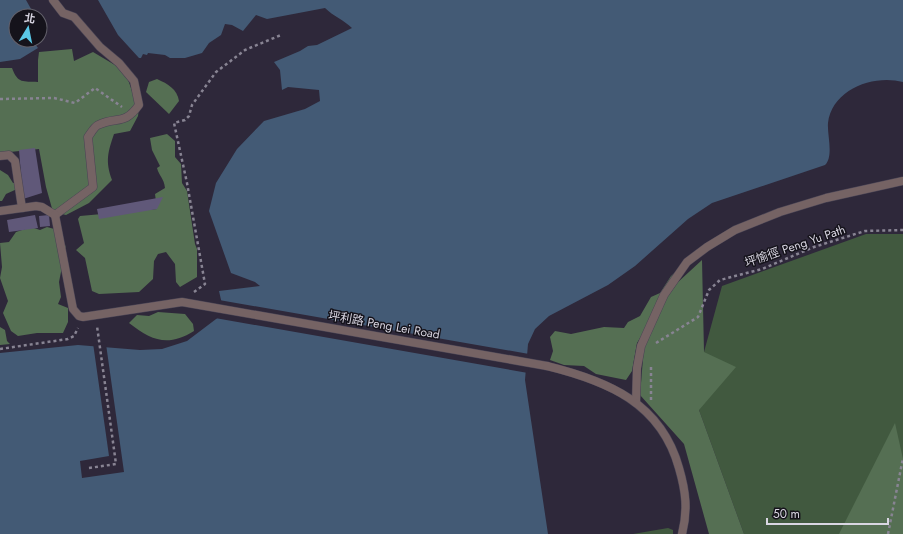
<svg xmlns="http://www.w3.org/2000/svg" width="903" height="534" font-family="Jost,'Noto Sans TC',sans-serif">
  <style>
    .green { fill: #41593f }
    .forest { fill: #556f53 }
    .water { fill: #435a75 }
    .pier { fill: #2e283a }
    .building { fill: #605879 }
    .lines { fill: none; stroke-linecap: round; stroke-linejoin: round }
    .service-casing { stroke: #494455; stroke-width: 9 }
    .minor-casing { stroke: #494455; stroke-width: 9 }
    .path { stroke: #888493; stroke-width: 2.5; stroke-dasharray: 3 3; stroke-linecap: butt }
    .service { stroke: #756364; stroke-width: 8 }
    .minor { stroke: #756364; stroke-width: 8 }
    .labels { text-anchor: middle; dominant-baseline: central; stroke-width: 3; stroke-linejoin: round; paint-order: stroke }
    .street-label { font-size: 12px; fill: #d9d6e2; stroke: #15131b }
  </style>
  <rect width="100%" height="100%" fill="#2e283a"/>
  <g class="green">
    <polygon points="866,234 903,234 903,534 744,534 699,410 704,352 722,286"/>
    <polygon points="668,528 673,530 673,534 633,534"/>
  </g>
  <g class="forest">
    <path d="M72,49l2,12 19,-9 32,19 7,20 8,9 -2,16 -8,15 -16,3c-6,18 -9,27 -2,46l-23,23 -23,12 -13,-3 -7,-25 -7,-38 -39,4v-85h12c6,16 11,13 26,14v-22l1,-8z"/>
    <path d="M157,79c11,5 20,10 22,22l-10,13 -23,-22 3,-10z"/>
    <path d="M167,134l8,7v16l6,7 1,19 5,8 8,53 2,5v28l-17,10 -4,-5 -1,-18 -9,-12 -8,2 -4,7 -1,18 -14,13 -40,2 -7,-3 -7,-33 -9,-8 8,-7 -6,-24 2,-3 77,-7 -2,-15 10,-6c-1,-10 -6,-12 -8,-20l3,-2 -8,-16 -2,-12z"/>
    <polygon points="0,170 8,175 13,183 17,183 17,189 6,194 2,201 0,201"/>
    <polygon points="31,227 40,230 47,227 58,230 66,247 59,282 61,297 58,304 68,308 68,322 63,333 37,333 18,336 11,331 3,313 8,301 0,278 2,267 0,243 9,242 16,232"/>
    <polygon points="702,260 704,352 736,367 699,410 744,534 709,534 684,444 640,395 644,346 664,295"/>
    <polygon points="687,262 637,343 632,371 626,380 596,374 584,366 564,365 550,360 553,351 550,337 555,331 571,334 604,327 624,328 628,322 640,316 651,297 660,293 671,276"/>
    <path d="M158,312l27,2 8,10 1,7c-26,16 -42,10 -65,-8l8,-8 12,1z"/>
    <polygon points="0,327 5,330 7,341 10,344 0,345"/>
    <polygon points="895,423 903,459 903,534 839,534"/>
  </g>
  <g class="water">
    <polygon points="0,0 26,0 35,16 16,16 16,40 32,40 38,48 20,59 0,62"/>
    <path d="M98,0h805v82c-29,-8 -71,7 -75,41 -1,12 6,33 -3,42l-113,38 -24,16 -53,47 -27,19 -59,31 -14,13 -7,15 -3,36 23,154h-548v-181l78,-8 62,5 22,-1 25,-8 37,-28 -5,-22 41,-5 -5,-4 -24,-9 -22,-62 7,-28 21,-34 27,-28 41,-12 15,-8 -1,-11 -31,-3 -6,3 -2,-20 -6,-8 26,-11 8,-5 9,-1 35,-17c-8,-8 -19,-12 -27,-20l-58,11 -11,-4 -13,16 -11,-6 -7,-1 -4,11 -12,8 -7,10 -17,5h-15l-5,-3 -17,-2 -1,2 -4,-1 -2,4h-2l-21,-23z"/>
  </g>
  <g class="pier">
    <polygon points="219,300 529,354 528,373 215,318 222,312"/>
    <polygon points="93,343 106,344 124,472 82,478 80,461 109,456"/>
  </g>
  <g class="building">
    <polygon points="35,148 42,193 23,199 19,150"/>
    <polygon points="163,197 157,209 99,219 97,209"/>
    <polygon points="35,215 38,228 9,232 7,220"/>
    <polygon points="49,215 50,226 40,227 39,216"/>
  </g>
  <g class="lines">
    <defs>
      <g id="service">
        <path d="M53,0l10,13 11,4 26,30 19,16 15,18 5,24c-15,21 -22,11 -41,20 -4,2 -7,8 -10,12l5,50 -38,28"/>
        <polyline points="0,156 9,155 15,161 22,208"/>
        <polyline points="0,211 36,206 42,207 55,215"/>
        <polyline points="55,215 73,309 79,316 83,317 182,302 547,366"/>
        <polyline points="636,403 637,368 641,346 664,295 687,262 707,247 735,230 780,212 826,198 903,181"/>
      </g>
      <path id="minor" d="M547,366c61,15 114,37 132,102 7,24 9,42 3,66"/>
    </defs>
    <use href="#service" class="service-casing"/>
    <use href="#minor" class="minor-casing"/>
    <g class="path">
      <polyline points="0,99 54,98 75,103 95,88 122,107"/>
      <polyline points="194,292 205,284 187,183 174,123 185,120 189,116 192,105 216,72 245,50 281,35"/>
      <polyline points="656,343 698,317 709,290 720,280 762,269 814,247 865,231 903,230"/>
      <polyline points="0,349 68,339 74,336 78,328"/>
      <polyline points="651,367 651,402"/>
      <polyline points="89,468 116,464 97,326"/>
      <polyline points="888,534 903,458"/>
    </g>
    <use href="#service" class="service"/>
    <use href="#minor" class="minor"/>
  </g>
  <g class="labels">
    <g class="street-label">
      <text transform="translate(795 246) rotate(-19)">坪愉徑 Peng Yu Path</text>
      <text transform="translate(384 325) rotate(10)">坪利路 Peng Lei Road</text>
    </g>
  </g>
  <g transform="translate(28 28) rotate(10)"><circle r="19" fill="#15131b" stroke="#63616b"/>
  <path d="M0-3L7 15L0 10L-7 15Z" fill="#5ac8e6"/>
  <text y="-6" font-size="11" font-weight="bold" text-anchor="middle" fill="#d9d6e2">北</text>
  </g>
  <path d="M767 518v6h121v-6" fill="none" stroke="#d9d6e2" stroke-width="2"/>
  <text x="773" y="518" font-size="12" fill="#d9d6e2" stroke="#15131b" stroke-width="3" paint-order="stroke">50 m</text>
</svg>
